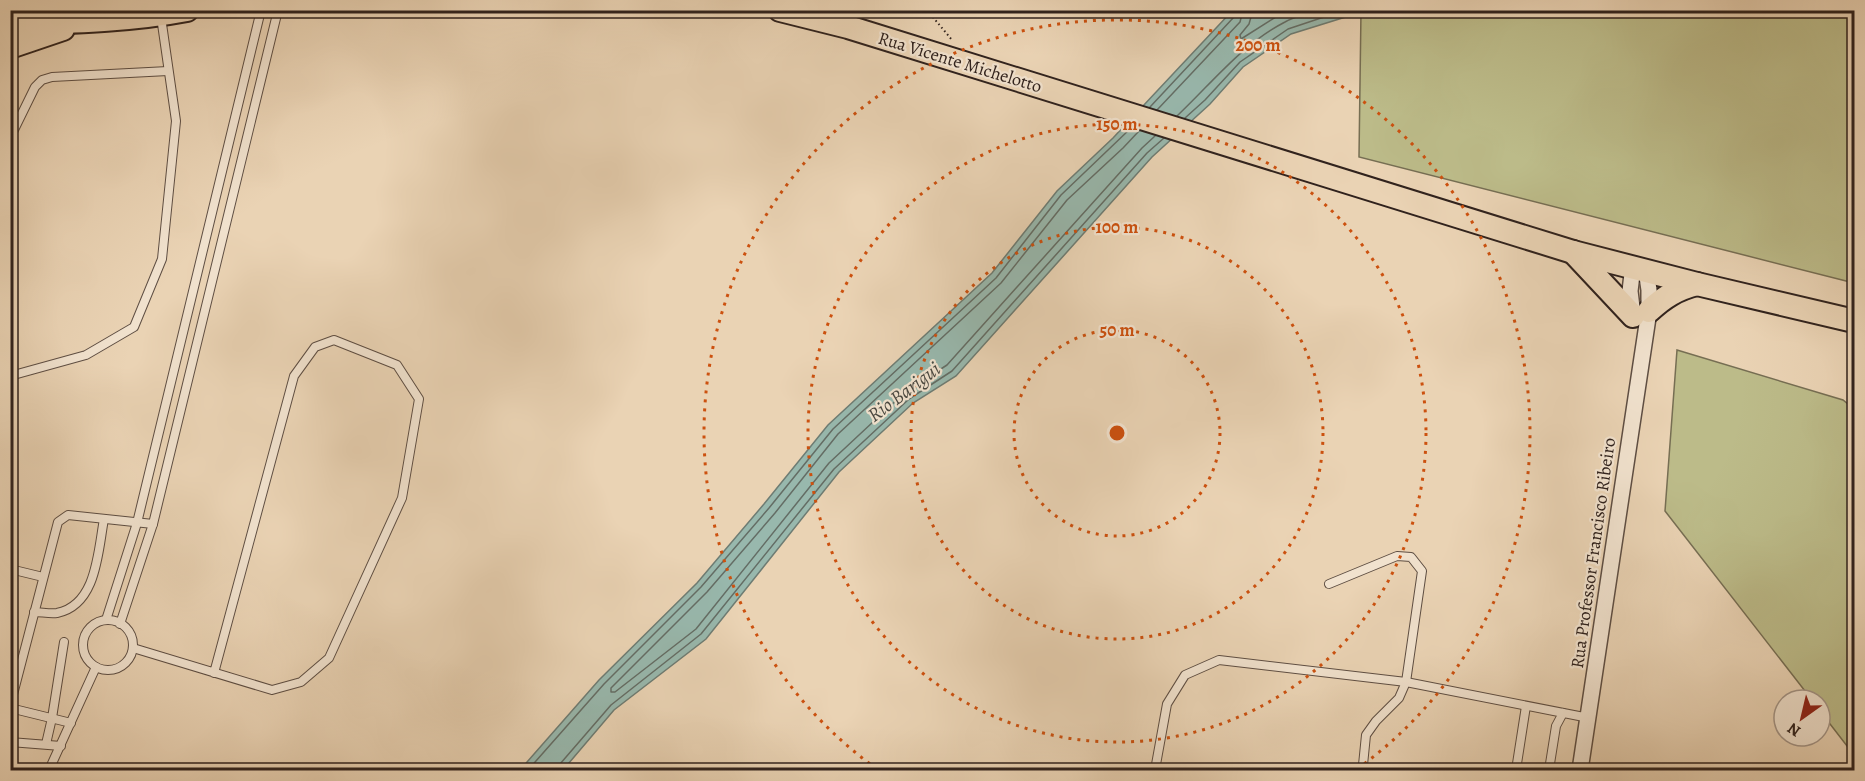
<svg xmlns="http://www.w3.org/2000/svg" width="1865" height="781" font-family="Alegreya,serif">
  <style>
    .green { fill: #bcbb89; stroke: #766e53; stroke-width: 1.5 }
    .water { fill: #98b8ad; stroke: #6e7c73; stroke-width: 1.5 }
    .lines { fill: none; stroke-linecap: round; stroke-linejoin: round }
    .shore { stroke: #646d65; stroke-width: 1.5 }
    .lane-casing { stroke: #5e4e43; stroke-width: 10 }
    .street-casing { stroke: #5e4e43; stroke-width: 18 }
    .primary-casing { stroke: #30221d; stroke-width: 26 }
    .path { stroke: #30221d; stroke-width: 2; stroke-dasharray: 1.5 3; stroke-linecap: butt }
    .lane { stroke: #f1e2ce; stroke-width: 8 }
    .street { stroke: #f1e2ce; stroke-width: 15 }
    .primary { stroke: #ead3b4; stroke-width: 22 }
    .ring { fill: none; stroke: #cc510f; stroke-width: 3; stroke-dasharray: 3 6 }
    .labels { text-anchor: middle; dominant-baseline: central; stroke-width: 4.5; stroke-linejoin: round; paint-order: stroke }
    .street-label { font-size: 18px; fill: #30221d; stroke: #f1e2ce }
    .water-label { font-size: 20px; font-style: italic; fill: #4a4841; stroke: #f1e2ce }
    .centre { fill: #cc510f; stroke: #f1e2ce; stroke-width: 3 }
    .ring-label { font-size: 18px; text-anchor: middle; font-weight: bold; fill: #cc510f; stroke: #f1e2ce; stroke-width: 4.5; stroke-linejoin: round; paint-order: stroke }
  </style>
  <rect width="100%" height="100%" fill="#ead3b4"/>
  <filter id="stains"><feTurbulence type="fractalNoise" baseFrequency=".00333" numOctaves="4"/><feColorMatrix values="0 0 0 0 .2 0 0 0 0 .09 0 0 0 0 .02 0 0 0 .5 -.17"/></filter>
  <radialGradient id="worn" r=".72"><stop offset=".6" stop-color="#630" stop-opacity="0"/><stop offset="1" stop-color="#630" stop-opacity=".3"/></radialGradient>
  <g class="green">
    <polygon points="1361,11 1854,11 1854,283 1359,157"/>
    <polygon points="1677,350 1843,400 1854,409 1854,755 1820,711 1820,700 1812,700 1665,511"/>
  </g>
  <polygon class="water" points="1232,11 1365,11 1291,34 1243,67 1210,104 1152,157 956,376 913,403 839,472 706,639 614,710 563,770 520,770 599,680 697,583 764,504 828,425 992,273 1057,191 1113,138"/>
  <g class="lines">
    <g class="shore">
      <polyline points="1253,10 1249,24 1240,35 1241,39 1279,15 1290,10"/>
      <polyline points="1150,107 1234,17 1236,10"/>
      <polyline points="1157,110 1240,22 1243,10"/>
      <path d="M1177,116c35,-33 65,-72 108,-94 10,-6 24,-8 35,-12"/>
      <polyline points="1185,118 1205,100 1240,62 1288,29 1345,10"/>
      <polyline points="1139,131 1123,148 1067,200 1001,283 838,434 775,513 707,592 611,688 611,692 615,692 696,629 829,463 904,393 947,365 1142,148 1155,136"/>
      <polyline points="528,770 604,684 701,587 769,508 833,429 996,278 1061,195 1131,128"/>
      <polyline points="559,770 560,764 611,705 701,634 834,469 909,399 952,371 1147,153 1164,138"/>
    </g>
    <defs>
      <g id="lane">
        <polyline points="10,138 35,87 42,80 52,77 168,71"/>
        <polyline points="10,376 86,355 134,327 162,259 176,121 161,17"/>
        <polyline points="10,569 43,577"/>
        <polyline points="1329,584 1397,556 1411,557 1422,571 1406,682 1399,698 1376,721 1366,735 1363,765"/>
        <path d="M34,612c7,0 16,2 23,1 40,-8 41,-62 47,-94"/>
        <polyline points="106,620 137,523 261,10"/>
        <circle cx="108" cy="645" r="25"/>
        <polyline points="120,624 153,524 278,10"/>
        <polyline points="133,648 272,690 301,682 329,658 402,498 419,399 397,365 334,340 315,347 294,376 214,673"/>
        <polyline points="10,706 58,522 68,515 153,524"/>
        <polyline points="10,708 71,723"/>
        <polyline points="10,742 61,746"/>
        <polyline points="46,744 52,718 64,642"/>
        <polyline points="49,770 96,667"/>
        <polyline points="1155,770 1167,704 1185,675 1219,660 1406,682 1589,718"/>
        <polyline points="1516,770 1526,706"/>
        <polyline points="1549,770 1556,726 1563,713"/>
      </g>
      <g id="street">
        <polyline points="1633,316 1630,291 1633,266"/>
        <polyline points="1580,770 1649,311 1649,290 1646,270"/>
      </g>
      <g id="primary">
        <polyline points="780,10 848,27 1573,252 1697,284 1854,321"/>
        <path d="M10,24c59,-2 119,-3 177,-14"/>
        <polyline points="10,47 63,29"/>
        <polyline points="1573,252 1633,316"/>
        <path d="M1649,311c15,-14 28,-22 48,-27"/>
      </g>
    </defs>
    <use href="#lane" class="lane-casing"/>
    <use href="#street" class="street-casing"/>
    <use href="#primary" class="primary-casing"/>
    <polyline class="path" points="927,10 952,40"/>
    <use href="#lane" class="lane"/>
    <use href="#street" class="street"/>
    <use href="#primary" class="primary"/>
  </g>
  <g class="ring">
    <circle cx="1117" cy="433" r="103"/>
    <circle cx="1117" cy="433" r="206"/>
    <circle cx="1117" cy="433" r="309"/>
    <path d="M877 769A413 413 0 1 1 1357 769"/>
  </g>
  <g class="labels">
    <g class="street-label">
      <text transform="translate(960 62) rotate(17)">Rua Vicente Michelotto</text>
      <text transform="translate(1593 553) rotate(-82)">Rua Professor Francisco Ribeiro</text>
    </g>
    <g class="water-label">
      <text transform="translate(904 392) rotate(-37)">Rio Barigui</text>
    </g>
  </g>
  <circle cx="1117" cy="433" r="9" class="centre"/>
  <g class="ring-label">
    <text x="1258" y="51">200 m</text>
    <text x="1117" y="130">150 m</text>
    <text x="1117" y="233">100 m</text>
    <text x="1117" y="336">50 m</text>
  </g>
  <rect width="1865" height="781" fill="none" stroke="#ead3b4" stroke-width="36"/>
  <rect x="12" y="12" width="1841" height="757" fill="none" stroke="#30221d" stroke-width="3"/>
  <rect x="18" y="18" width="1829" height="745" fill="none" stroke="#30221d" stroke-width="1.5"/>
  <g transform="translate(1802 718) rotate(214)"><circle r="28" fill="#f1e2ce" stroke="#a49587" stroke-width="1.5"/>
  <path d="M0-4.5L10 22L0 15L-10 22Z" fill="#8f2418"/>
  <text y="-9" font-size="16" font-weight="bold" text-anchor="middle" fill="#30221d">N</text>
  </g>
  <rect width="100%" height="100%" filter="url(#stains)"/>
  <rect width="100%" height="100%" fill="url(#worn)"/>
</svg>
